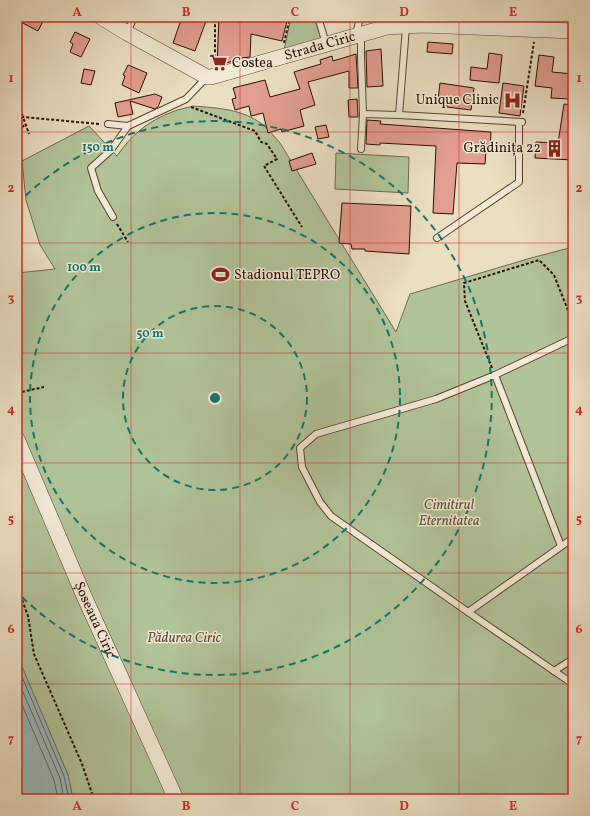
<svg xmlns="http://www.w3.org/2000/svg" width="590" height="816" font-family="Vollkorn,serif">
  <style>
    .green { fill: #b1c398; stroke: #6e684c }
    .water { fill: #9bbabb; stroke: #6f7570 }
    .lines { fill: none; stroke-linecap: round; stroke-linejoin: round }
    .shore { stroke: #64645e; stroke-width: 1 }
    .building { fill: #e29e8e; stroke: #2c0d00 }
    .service-casing { stroke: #5c4230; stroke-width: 8 }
    .tertiary-casing { stroke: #5c4230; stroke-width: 16 }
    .path { stroke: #2c0d00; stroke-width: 2; stroke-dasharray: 3 2; stroke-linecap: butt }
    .service { stroke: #f2ead7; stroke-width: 6 }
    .tertiary { stroke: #f2ead7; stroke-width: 15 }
    .grid { fill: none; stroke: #d62828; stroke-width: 1; stroke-opacity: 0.55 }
    .ring { fill: none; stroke: #0f766e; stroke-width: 2; stroke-dasharray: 7 5 }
    .labels { text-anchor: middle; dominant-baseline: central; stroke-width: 3; stroke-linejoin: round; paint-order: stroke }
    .street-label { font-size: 14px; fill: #2c0d00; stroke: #f2ead7 }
    .poi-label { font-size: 14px; fill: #2c0d00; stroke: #f2ead7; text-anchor: start }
    .park-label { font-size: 14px; font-style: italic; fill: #5b4d35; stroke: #f2ead7 }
    .centre { fill: #0f766e; stroke: #f2ead7; stroke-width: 2 }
    .ring-label { font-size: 12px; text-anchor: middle; font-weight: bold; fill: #0f766e; stroke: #f2ead7; stroke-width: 3; stroke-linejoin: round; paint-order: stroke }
    .neatline { fill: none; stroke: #d62828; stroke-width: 1.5 }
    .grid-label { font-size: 13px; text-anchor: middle; font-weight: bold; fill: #d62828 }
  </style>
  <rect width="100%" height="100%" fill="#ebdfc1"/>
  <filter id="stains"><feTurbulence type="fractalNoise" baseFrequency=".005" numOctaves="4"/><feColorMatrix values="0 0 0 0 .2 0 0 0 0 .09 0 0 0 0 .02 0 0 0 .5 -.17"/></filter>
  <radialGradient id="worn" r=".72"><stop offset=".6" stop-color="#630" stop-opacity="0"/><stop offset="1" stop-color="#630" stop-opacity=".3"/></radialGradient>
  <g class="green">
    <polygon points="291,17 317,18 323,43 283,55"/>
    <path d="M193,106c25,2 49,3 69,18 7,5 12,13 18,19l116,189 14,-38 121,-36 42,-11v552h-500l-5,-24 -51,-120v-382l38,-4 -15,-24 -14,-45 -4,-39 67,-35 28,30c14,-21 31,-35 55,-44 7,-3 15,-4 21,-6z"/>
    <polygon points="336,153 409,157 408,193 335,189"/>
  </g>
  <polygon class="water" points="17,655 68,775 73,799 17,799"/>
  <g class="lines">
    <g class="shore">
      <polyline points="17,665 64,776 69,799"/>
      <polyline points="17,678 60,778 64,799"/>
      <polyline points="17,693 54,780 58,799"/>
    </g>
  </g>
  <g class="building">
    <polygon points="17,17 45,17 38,31 17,20"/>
    <polygon points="182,17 195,17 206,21 195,51 173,43"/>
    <polygon points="219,17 288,17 282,41 251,34 250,57 233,59 233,61 217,66"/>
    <polygon points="519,17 554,17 553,21 519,20"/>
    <polygon points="75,32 90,39 81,57 70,52 73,44 70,42"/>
    <polygon points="428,42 453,44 452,54 427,52"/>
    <polygon points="381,49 383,86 367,87 366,51"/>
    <polygon points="489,53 502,55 499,83 470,80 471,67 487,69"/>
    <polygon points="356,54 358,88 349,88 349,71 308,82 315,105 300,110 304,126 282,132 281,129 268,133 263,113 251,116 249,106 235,110 232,99 236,98 233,88 265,80 270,97 300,89 294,72 321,64 320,60 332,56 333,61"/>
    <polygon points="539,55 554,57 552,72 573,74 570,99 551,98 552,88 535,86"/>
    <polygon points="128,65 147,73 139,93 122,85 125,76 123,75"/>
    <polygon points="84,69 95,71 91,85 81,83"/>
    <polygon points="440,83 474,88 471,110 447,107 447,101 438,100"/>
    <polygon points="503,83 524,86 520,116 499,113"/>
    <polygon points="155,94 162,97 158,107 155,109 130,101 133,114 118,117 115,103"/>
    <polygon points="357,99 358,117 349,117 348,100"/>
    <polygon points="564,104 573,105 573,160 535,158 536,142 558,143"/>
    <polygon points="367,120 381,121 380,124 491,132 490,150 486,149 485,164 457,163 453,214 433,213 436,146 380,143 380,145 366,144"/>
    <polygon points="326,125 329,137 318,139 315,127"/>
    <polygon points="312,153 316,164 292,171 289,161"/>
    <polygon points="342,203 411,206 409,254 365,251 365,249 352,249 351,244 339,243"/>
  </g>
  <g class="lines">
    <defs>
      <g id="service">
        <polyline points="318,17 326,44"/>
        <polyline points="127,32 134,17"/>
        <polyline points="361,34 361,57 363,114"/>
        <polyline points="356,35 360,17"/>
        <polyline points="399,115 522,122"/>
        <polyline points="108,124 128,126"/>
        <polyline points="361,149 363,114 399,115 406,27"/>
        <polyline points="113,217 98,191 91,168 111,150 128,126 186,99 206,78"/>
        <polyline points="437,238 519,182 519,122"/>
        <polyline points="573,338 495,375 436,399 316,434 300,448 302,467 320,502 331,516 468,612 573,684"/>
        <polyline points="495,375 561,546"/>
        <polyline points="468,612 573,538"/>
        <polyline points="554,671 573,659"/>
      </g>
      <g id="tertiary">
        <path id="s1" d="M101,17l26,16 80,44h4l176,-50 36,-2 150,6"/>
        <path id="s2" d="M17,439l67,157 92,203"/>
      </g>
    </defs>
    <use href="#service" class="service-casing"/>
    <use href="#tertiary" class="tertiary-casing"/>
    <g class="path">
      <polyline points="209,17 215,22 215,63"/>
      <polyline points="284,43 290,17"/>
      <polyline points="17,100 29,134"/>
      <polyline points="191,107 255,131 261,142 267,144 277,159 264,166 302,227"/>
      <polyline points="523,113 534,42"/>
      <polyline points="17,120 23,117 99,124"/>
      <polyline points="17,129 26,125"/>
      <polyline points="117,224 128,242"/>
      <polyline points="492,368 465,301 464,283 539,260 554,275 573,323"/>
      <polyline points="17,393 44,387"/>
      <polyline points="17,586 28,616 34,654 82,764 94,799"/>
    </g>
    <use href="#service" class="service"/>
    <use href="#tertiary" class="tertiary"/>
  </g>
  <path class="grid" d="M131,17v782M240,17v782M350,17v782M459,17v782M17,132h556M17,243h556M17,353h556M17,463h556M17,573h556M17,684h556"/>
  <g class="ring">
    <circle cx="215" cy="398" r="92"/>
    <circle cx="215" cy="398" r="185"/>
    <path d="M17 204A277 277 0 1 1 17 592"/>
  </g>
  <defs>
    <symbol id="supermarket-bare" viewBox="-9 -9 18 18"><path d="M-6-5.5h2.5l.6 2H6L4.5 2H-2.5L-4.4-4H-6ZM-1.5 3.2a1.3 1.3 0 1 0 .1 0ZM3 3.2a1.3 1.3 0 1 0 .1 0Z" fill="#8f2418" stroke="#f2ead7" stroke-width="2.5" paint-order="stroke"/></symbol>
    <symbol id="hospital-bare" viewBox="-9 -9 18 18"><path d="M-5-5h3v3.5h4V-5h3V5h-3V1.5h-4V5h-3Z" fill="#8f2418" stroke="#f2ead7" stroke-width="2.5" paint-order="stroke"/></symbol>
    <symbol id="building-bare" viewBox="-9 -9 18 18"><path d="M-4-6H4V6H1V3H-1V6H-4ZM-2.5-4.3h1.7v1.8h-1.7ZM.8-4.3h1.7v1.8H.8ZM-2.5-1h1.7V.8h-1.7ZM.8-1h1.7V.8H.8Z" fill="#8f2418" stroke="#f2ead7" stroke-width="2.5" paint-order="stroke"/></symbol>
    <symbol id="stadium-bare" viewBox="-9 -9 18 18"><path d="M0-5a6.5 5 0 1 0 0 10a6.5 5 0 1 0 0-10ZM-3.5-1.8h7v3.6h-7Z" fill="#8f2418" stroke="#f2ead7" stroke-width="2.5" paint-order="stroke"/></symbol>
  </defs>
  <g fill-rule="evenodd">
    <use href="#supermarket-bare" x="206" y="50" width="25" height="25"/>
    <use href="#hospital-bare" x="500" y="88" width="25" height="25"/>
    <use href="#building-bare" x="542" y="136" width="25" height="25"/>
    <use href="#stadium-bare" x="208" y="262" width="25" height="25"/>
  </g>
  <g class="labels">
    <g class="street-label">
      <text stroke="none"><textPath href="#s1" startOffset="239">Strada Ciric</textPath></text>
      <text stroke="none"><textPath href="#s2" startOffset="197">Șoseaua Ciric</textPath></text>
    </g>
    <g class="poi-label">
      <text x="232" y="63">Costea</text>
      <text x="499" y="100" text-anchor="end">Unique Clinic</text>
      <text x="541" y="148" text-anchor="end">Grădinița 22</text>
      <text x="234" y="275">Stadionul TEPRO</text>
    </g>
    <g class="park-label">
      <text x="449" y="505">Cimitirul<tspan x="449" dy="16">Eternitatea</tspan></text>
      <text x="184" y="638">Pădurea Ciric</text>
    </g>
  </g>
  <circle cx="215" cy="398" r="6" class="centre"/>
  <g class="ring-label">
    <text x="98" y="151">150 m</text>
    <text x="84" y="271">100 m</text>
    <text x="150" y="337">50 m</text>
  </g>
  <rect width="590" height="816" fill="none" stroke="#ebdfc1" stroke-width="44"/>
  <rect x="22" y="22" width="546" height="772" class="neatline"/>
  <g class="grid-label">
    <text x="77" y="16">A</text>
    <text x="186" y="16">B</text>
    <text x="295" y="16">C</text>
    <text x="404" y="16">D</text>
    <text x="513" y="16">E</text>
    <text x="11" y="82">1</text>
    <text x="579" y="82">1</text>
    <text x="11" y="192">2</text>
    <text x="579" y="192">2</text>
    <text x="11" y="302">3</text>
    <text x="579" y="302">3</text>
    <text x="11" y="413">4</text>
    <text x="579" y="413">4</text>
    <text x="11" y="523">5</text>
    <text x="579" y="523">5</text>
    <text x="11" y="633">6</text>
    <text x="579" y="633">6</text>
    <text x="11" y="743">7</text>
    <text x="579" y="743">7</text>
    <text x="77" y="810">A</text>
    <text x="186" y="810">B</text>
    <text x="295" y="810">C</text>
    <text x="404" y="810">D</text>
    <text x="513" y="810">E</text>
  </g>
  <rect width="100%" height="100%" filter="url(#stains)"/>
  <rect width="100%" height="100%" fill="url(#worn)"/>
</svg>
